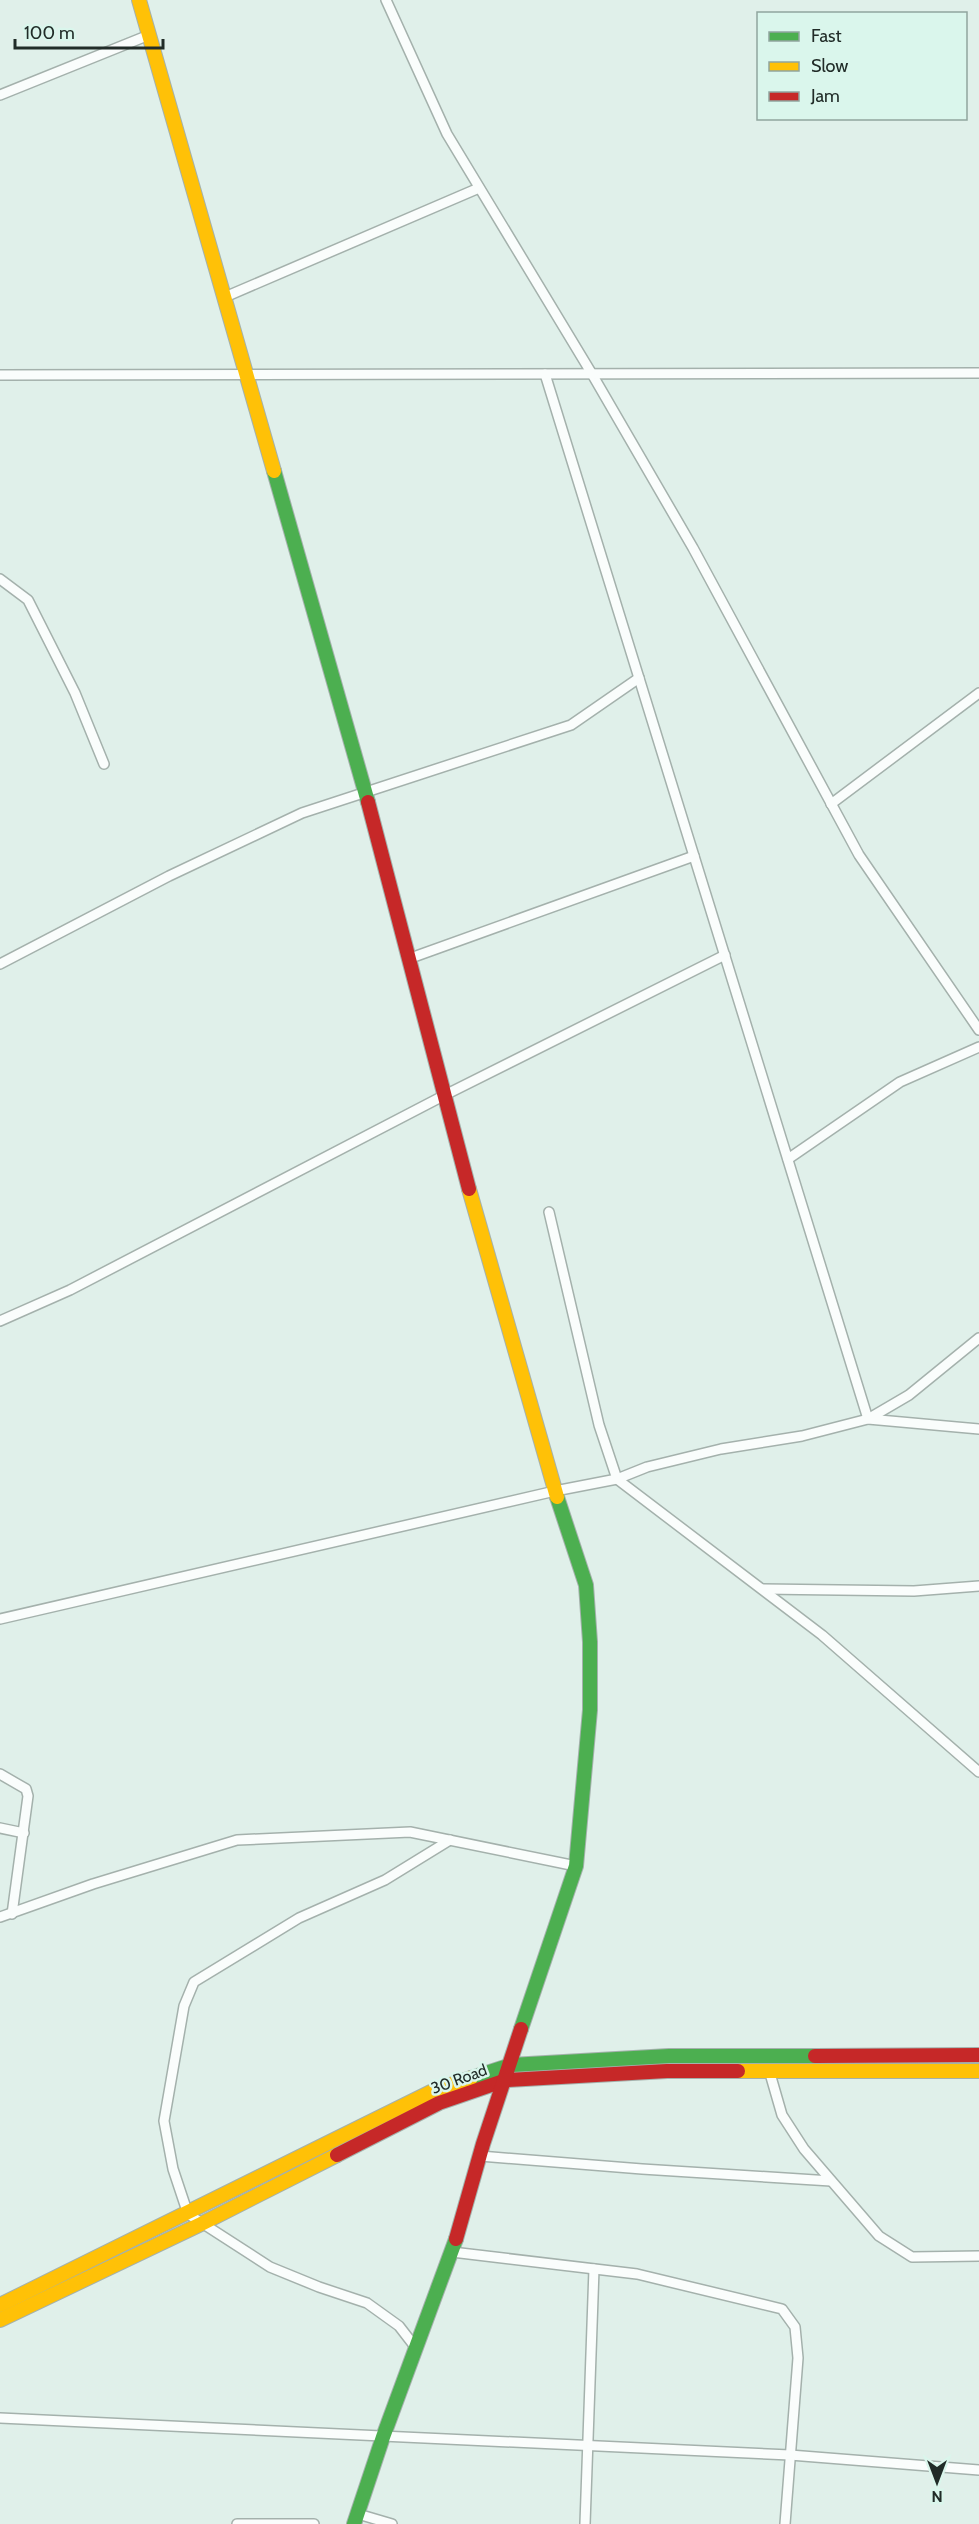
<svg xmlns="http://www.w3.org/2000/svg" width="979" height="2524" font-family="Cabin,sans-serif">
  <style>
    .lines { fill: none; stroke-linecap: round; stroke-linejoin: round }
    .street-casing { stroke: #a4b1ac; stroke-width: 12 }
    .fast-casing { stroke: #a4b1ac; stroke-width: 16 }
    .slow-casing { stroke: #a4b1ac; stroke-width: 16 }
    .jam-casing { stroke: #a4b1ac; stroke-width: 16 }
    .street { stroke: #fafdfc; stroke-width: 9 }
    .fast { stroke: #4caf50; stroke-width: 14 }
    .slow { stroke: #ffc107; stroke-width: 14 }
    .jam { stroke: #c62828; stroke-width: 14 }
    .labels { text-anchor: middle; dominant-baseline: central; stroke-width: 5; stroke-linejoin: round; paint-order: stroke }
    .street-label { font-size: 16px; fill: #212c28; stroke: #daf6ec }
  </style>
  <rect width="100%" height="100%" fill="#e0f0ea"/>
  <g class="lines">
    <defs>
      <g id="street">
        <polyline points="386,0 447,134 592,374 693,548 859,855 979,1030"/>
        <polyline points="0,95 149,35"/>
        <polyline points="225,297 479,188"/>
        <polyline points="545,374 868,1419 979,1429"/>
        <polyline points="0,375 979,373"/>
        <polyline points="0,579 28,600 75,693 104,764"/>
        <polyline points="831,804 979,693"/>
        <polyline points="408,959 694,856"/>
        <polyline points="0,964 169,876 302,813 571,725 639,678"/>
        <polyline points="788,1159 900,1082 979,1047"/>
        <polyline points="549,1212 599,1425 617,1479 822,1635 979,1772"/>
        <polyline points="0,1321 70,1290 443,1096 725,955"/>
        <polyline points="763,1589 914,1591 979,1586"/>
        <polyline points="0,1619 555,1491 617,1479 647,1467 721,1449 802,1436 868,1419 909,1395 979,1338"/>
        <polyline points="0,1774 26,1789 28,1796 12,1914"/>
        <polyline points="0,1828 24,1833"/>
        <polyline points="0,1917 93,1884 237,1840 410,1832 576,1866"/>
        <polyline points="769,2070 782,2115 804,2149 879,2236 912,2257 979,2256"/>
        <polyline points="480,2156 642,2169 831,2181"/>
        <polyline points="452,2252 637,2274 782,2309 795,2327 798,2358 785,2524"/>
        <polyline points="416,2348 399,2326 367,2303 319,2287 270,2267 188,2214 173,2169 164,2121 184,2006 194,1982 299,1918 385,1880 450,1840"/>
        <polyline points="0,2418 790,2455 979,2470"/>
        <polyline points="358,2514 392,2524"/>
        <polyline points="237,2524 314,2524"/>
        <polyline points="585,2524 594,2269"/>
      </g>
      <g id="fast">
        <polyline points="274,471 368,802"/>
        <polyline points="521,2029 576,1866 590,1710 590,1642 586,1585 557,1497"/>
        <polyline points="471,2078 511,2065 669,2056 815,2056"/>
        <polyline points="354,2524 383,2437 456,2239"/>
      </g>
      <g id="slow">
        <polyline points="139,0 274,471"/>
        <polyline points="469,1189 557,1497"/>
        <polyline points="738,2071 979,2071"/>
        <polyline points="0,2305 435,2090 471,2078"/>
        <polyline points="0,2320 201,2224 337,2155"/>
      </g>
      <g id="jam">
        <polyline points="368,802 469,1189"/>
        <polyline points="815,2056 979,2055"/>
        <polyline points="337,2155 439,2103 506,2080 667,2071 738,2071"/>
        <polyline points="456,2239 483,2144 521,2029"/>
      </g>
    </defs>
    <use href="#street" class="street-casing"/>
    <use href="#fast" class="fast-casing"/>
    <use href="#slow" class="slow-casing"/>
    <use href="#jam" class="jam-casing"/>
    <use href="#street" class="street"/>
    <use href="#fast" class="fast"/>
    <use href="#slow" class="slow"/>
    <use href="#jam" class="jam"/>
  </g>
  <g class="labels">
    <g class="street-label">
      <text transform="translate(459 2079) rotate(-20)">30 Road</text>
    </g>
  </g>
  <rect x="757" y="12" width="210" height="108" fill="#daf6ec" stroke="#90a59e" stroke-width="1.5"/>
  <rect x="769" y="32" width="30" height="9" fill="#4caf50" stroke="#90a59e" stroke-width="1.5"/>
  <text x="811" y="42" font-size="18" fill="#212c28">Fast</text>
  <rect x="769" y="62" width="30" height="9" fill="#ffc107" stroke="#90a59e" stroke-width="1.5"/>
  <text x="811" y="72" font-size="18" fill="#212c28">Slow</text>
  <rect x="769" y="92" width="30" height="9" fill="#c62828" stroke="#90a59e" stroke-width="1.5"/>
  <text x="811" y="102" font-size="18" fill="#212c28">Jam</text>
  <g transform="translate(937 2482) rotate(180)" stroke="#daf6ec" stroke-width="4.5" paint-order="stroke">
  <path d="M0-4.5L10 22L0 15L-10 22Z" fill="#212c28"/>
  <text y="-9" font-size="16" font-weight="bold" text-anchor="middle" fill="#212c28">N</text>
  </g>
  <path d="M15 39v9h148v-9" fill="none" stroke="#212c28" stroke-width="3"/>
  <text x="24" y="39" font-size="18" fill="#212c28" stroke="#daf6ec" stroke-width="4.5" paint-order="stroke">100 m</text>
</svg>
